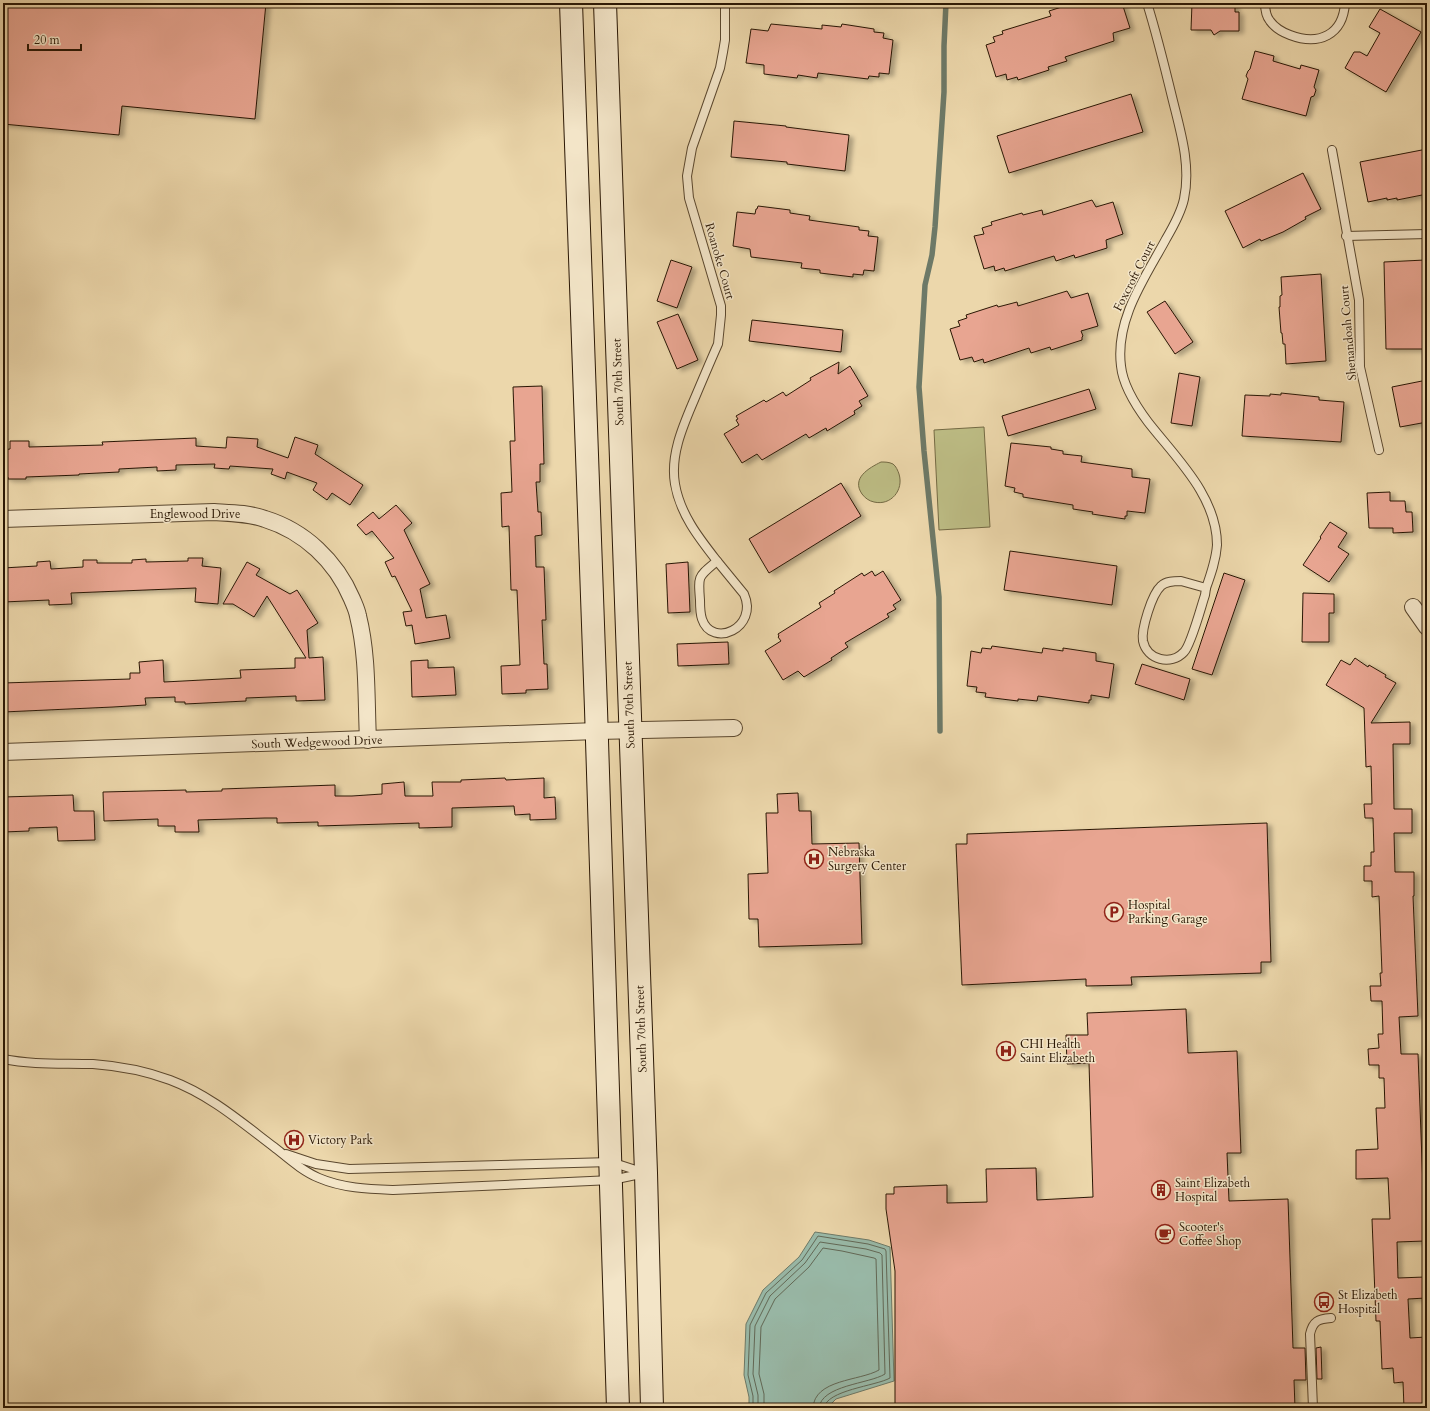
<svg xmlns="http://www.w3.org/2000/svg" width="1430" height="1411" font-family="Cardo,serif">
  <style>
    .green { fill: #bdbd85; stroke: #746a44 }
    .water { fill: #99baa9; stroke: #6d7967 }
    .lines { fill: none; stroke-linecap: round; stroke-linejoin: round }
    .shore { stroke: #626856; stroke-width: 1 }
    .stream { stroke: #6d7967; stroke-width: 5.5 }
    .building { fill: #e8a591; stroke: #2a1704; filter: url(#shadow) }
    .service-casing { stroke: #5a472e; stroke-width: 10 }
    .minor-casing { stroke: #5a472e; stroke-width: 18 }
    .secondary-casing { stroke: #2a1704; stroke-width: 24 }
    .service { stroke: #f3e5c8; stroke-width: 8 }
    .minor { stroke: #f3e5c8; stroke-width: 16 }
    .secondary { stroke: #f3e5c8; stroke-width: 22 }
    .labels { text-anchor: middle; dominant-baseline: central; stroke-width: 3; stroke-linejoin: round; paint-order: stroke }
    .street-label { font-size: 12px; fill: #2a1704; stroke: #f3e5c8 }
    .poi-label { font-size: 12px; fill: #2a1704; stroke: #f3e5c8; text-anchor: start }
  </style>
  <defs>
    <filter id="shadow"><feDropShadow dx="4.5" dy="2.5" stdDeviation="2" flood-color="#0004"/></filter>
  </defs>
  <rect width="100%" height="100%" fill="#ecd7ab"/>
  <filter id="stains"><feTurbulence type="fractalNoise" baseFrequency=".005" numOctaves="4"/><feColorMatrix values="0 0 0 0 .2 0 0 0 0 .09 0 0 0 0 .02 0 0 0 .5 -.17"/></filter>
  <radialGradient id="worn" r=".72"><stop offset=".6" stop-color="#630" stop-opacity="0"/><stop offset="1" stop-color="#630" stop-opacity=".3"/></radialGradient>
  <g class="green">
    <polygon points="984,427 990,527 939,530 934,430"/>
    <path d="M881,462c4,0 8,0 12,2 3,2 5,7 6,10 5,16 -8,32 -25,28 -5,-1 -9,-4 -12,-8 -11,-16 7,-26 19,-32z"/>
  </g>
  <polygon class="water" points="815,1232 869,1240 890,1247 894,1381 836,1399 827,1408 749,1408 749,1397 744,1375 746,1324 763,1290 799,1257"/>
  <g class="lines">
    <g class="shore">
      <path d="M753,1408v-12l-5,-21 2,-50 16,-32 36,-33 16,-24 50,8 17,5 1,2 4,127c-14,8 -64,12 -66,30"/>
      <path d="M758,1408v-13l-5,-21 2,-48 15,-30 35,-33 15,-21 46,7 14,4 2,2 3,119c-16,10 -64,11 -66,34"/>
      <path d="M764,1408v-14l-5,-20 2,-47 14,-28 34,-32 14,-19 19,3 32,7 2,1 3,111c-19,11 -65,9 -66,38"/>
    </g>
    <polyline class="stream" points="940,731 939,597 924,451 919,387 925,285 932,255 935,227 944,92 944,46 946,3"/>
  </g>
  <g class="building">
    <polygon points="3,3 266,3 255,119 122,106 119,135 3,124"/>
    <polygon points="1067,3 1122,3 1130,28 1113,33 1114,41 1065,57 1067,61 1048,67 1049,70 1018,80 1017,77 1007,80 1006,74 996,77 986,45 995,42 993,37 1003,34 1002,31 1051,16 1049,11 1068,5"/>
    <polygon points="1192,3 1235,3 1235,12 1239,12 1239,31 1220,31 1214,35 1211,30 1191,30"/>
    <polygon points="1380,9 1421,32 1386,92 1345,68 1354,52 1360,52 1367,56 1380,33 1369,27"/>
    <polygon points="771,24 822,29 822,25 841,27 842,24 874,29 874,32 884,33 883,38 893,40 889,74 879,73 879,77 869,76 868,79 818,73 817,78 798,75 797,78 764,74 764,65 746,63 751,29 768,31"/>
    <polygon points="1255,51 1274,56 1273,61 1300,69 1301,65 1319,70 1314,87 1316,90 1314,96 1311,97 1306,116 1242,99 1248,79 1246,76 1248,71 1250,69"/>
    <polygon points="1131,94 1143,132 1009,173 997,136"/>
    <polygon points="734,121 786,126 786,127 849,135 845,171 787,164 787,162 731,157"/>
    <polygon points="1427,149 1427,194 1397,200 1397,198 1387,200 1387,198 1368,202 1360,162"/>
    <polygon points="1303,173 1321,209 1305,217 1306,219 1283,232 1261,241 1260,239 1243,248 1225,211"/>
    <polygon points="1092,200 1096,207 1113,202 1123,234 1106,240 1107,248 1075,258 1074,255 1056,261 1054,256 1005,271 1004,268 995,271 994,266 984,269 974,236 984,234 982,228 992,225 991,222 1022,213 1023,215 1042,210 1043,215"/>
    <polygon points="758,206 790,210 790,213 810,216 809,220 859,227 859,230 869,231 868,236 878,237 874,271 864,270 863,275 853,274 853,277 820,273 820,270 801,268 802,263 751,257 750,249 733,246 737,212 755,214 756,209 757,209"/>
    <polygon points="671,260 692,267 677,308 657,301"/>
    <polygon points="1425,260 1427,279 1427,349 1386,349 1384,262"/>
    <polygon points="1321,274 1326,361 1286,364 1285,344 1283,344 1282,333 1281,333 1279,307 1280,307 1280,296 1282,295 1281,277"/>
    <polygon points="1067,291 1071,298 1088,293 1098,326 1081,331 1083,336 1082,337 1082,340 1051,350 1050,347 1031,353 1029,348 984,363 983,359 974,362 972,357 960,360 950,329 960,326 958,321 967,318 966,315 997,305 998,307 1017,302 1018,306"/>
    <polygon points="1165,301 1193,342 1175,354 1147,312"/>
    <polygon points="678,314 698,360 677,369 657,322"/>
    <polygon points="752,320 843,330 841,352 749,341"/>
    <polygon points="839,362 838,374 850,366 868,396 859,401 862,406 854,411 855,414 827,431 826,428 809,438 806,434 762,460 757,454 742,463 724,434 739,425 736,420 738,419 736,416 764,400 766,402 783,392 786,396 811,380 810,378"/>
    <polygon points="1179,373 1200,377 1192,426 1171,423"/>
    <polygon points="1427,380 1427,422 1400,427 1392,387"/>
    <polygon points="542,386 544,464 540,464 540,482 536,482 538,512 541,512 542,535 535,536 536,567 544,567 546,620 542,620 544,664 547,664 548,689 526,690 526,693 502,694 501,666 520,665 517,590 511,590 509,526 502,527 501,493 512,492 510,441 515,441 513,387"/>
    <polygon points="1089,389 1096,409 1008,436 1002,416"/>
    <polygon points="1281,393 1319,397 1319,400 1344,402 1341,442 1242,436 1245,395 1270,396 1270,394 1281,395"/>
    <polygon points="227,437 258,439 257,447 288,458 295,437 318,445 315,454 363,485 350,505 332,493 327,500 313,490 317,483 287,472 285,479 271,474 273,469 230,466 229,469 214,468 215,464 176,465 176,470 157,471 157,467 119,469 119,472 79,474 79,475 26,477 26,479 8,479 8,477 3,477 3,450 10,449 10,441 29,441 29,447 103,445 102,442 196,438 196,446 226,448"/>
    <polygon points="1011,443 1051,447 1051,449 1063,451 1063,454 1082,456 1081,462 1132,469 1132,477 1150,479 1145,513 1127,511 1127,516 1125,516 1125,519 1092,514 1093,512 1073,509 1073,505 1023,497 1023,494 1014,492 1015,488 1005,486"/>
    <polygon points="841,483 861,516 769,573 749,539"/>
    <polygon points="1390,492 1390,501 1405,501 1406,512 1412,512 1413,532 1393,533 1393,528 1369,528 1367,493"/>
    <polygon points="396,505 412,523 404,530 430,584 420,589 426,618 446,615 450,638 415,644 412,625 406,626 403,612 412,611 395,576 392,577 385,562 394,558 372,531 366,535 357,525 373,512 379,519"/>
    <polygon points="1330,522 1347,533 1338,547 1349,554 1329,582 1303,565 1321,538 1320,537"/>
    <polygon points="1010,551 1117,566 1112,605 1004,590"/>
    <polygon points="188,558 203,558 202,566 221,568 218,604 195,602 196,588 71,593 72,604 49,605 49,600 3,602 3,568 37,566 37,562 50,561 51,569 83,567 83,560 97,560 97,563 132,563 132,560 146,559 146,562 188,561"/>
    <polygon points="247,562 260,569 256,575 290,594 297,590 318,623 307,630 309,658 323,657 325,700 296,701 296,696 246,698 246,701 185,704 185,702 175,702 175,697 145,698 146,705 113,707 3,712 3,683 130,679 130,673 140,673 139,662 163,660 164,682 241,678 240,670 295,668 295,658 306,658 267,596 254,617 233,604 223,604"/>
    <polygon points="688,562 690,612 668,613 666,564"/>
    <polygon points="872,571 875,576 883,571 901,600 893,605 896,609 887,614 889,617 845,643 848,647 831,658 832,660 804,677 798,671 783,680 765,651 781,641 778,637 779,636 778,634 821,607 819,603 835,593 834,591 862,573 864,576"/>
    <polygon points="1224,573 1245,580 1212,675 1192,669"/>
    <polygon points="1303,593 1334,594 1334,613 1329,613 1329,642 1302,642"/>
    <polygon points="728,642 729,664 678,666 677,644"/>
    <polygon points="992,646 1042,653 1043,648 1063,651 1063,648 1096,653 1096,661 1114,664 1109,698 1091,695 1091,700 1089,700 1089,703 1038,696 1037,701 1018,699 1018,701 985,697 986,693 976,692 977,687 967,686 971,651 981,653 982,648 991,649"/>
    <polygon points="1355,658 1368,667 1369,665 1386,675 1385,677 1396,683 1371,723 1410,722 1410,744 1393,744 1394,809 1412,809 1412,833 1394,833 1395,872 1414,872 1414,896 1413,896 1418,1016 1399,1017 1401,1054 1418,1054 1425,1241 1397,1242 1398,1278 1425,1277 1426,1298 1408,1299 1410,1338 1426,1337 1427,1408 1404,1408 1403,1382 1394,1383 1393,1368 1382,1369 1380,1321 1376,1321 1372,1219 1390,1219 1388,1178 1356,1179 1356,1150 1378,1149 1376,1108 1385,1108 1384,1078 1379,1078 1379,1065 1369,1065 1368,1049 1379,1048 1378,1034 1383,1034 1382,1001 1371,1001 1370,986 1381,986 1380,973 1382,973 1379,896 1372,897 1372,881 1364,881 1364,866 1371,866 1371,852 1374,852 1373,818 1365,818 1364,804 1372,804 1371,766 1366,767 1364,708 1326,685 1341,660 1350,665"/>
    <polygon points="428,660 428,668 454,667 456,695 412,697 411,661"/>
    <polygon points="1142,664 1190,679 1184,700 1135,684"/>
    <polygon points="505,778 506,780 544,778 544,798 555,797 556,819 530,820 530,814 515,815 514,806 452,808 452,827 419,828 419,823 318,826 318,822 277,823 277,818 265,818 198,820 199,832 175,832 175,826 158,826 158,819 104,821 103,792 186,790 186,792 222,791 222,789 335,785 335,796 352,796 382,794 382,784 404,782 405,796 433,796 432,782 461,782 461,780"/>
    <polygon points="798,793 799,811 811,811 812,844 859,843 862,944 759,947 758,919 749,919 748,874 768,873 766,813 778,813 777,794"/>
    <polygon points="73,795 74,811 94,811 95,840 58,841 57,827 29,828 29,831 3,832 3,797"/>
    <polygon points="1267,823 1271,962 1261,962 1261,973 1131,977 1132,985 1086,986 1086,979 962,985 956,844 967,844 967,834"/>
    <polygon points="1186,1009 1188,1053 1237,1051 1241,1153 1227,1153 1229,1201 1288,1199 1293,1348 1305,1348 1306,1380 1294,1380 1295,1408 895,1408 895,1271 886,1209 886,1194 894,1194 894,1187 947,1185 947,1203 987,1202 986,1169 1036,1168 1037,1200 1093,1197 1089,1063 1067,1064 1066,1035 1088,1035 1087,1013"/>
    <polygon points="1321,1347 1322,1379 1317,1379 1316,1348"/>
  </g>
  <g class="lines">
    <defs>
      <g id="service">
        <path d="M1147,3c10,32 18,65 26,98 8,32 18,65 11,98 -3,14 -11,28 -18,40 -21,39 -51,80 -45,127 2,20 15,40 27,56 28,36 69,74 69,123 -1,15 -6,29 -11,43"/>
        <path d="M1265,3c0,6 1,13 5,18 5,7 12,11 20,14 29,11 53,0 55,-32"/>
        <polyline points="1332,150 1359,300 1360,367 1379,450"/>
        <polyline points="1346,236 1427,234"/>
        <path d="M717,561c-18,-23 -37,-47 -42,-77 -5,-29 8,-58 19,-84 8,-19 16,-38 24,-56l3,-29v-9l-32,-108 -2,-22 5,-28 28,-80 3,-16 2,-12v-37"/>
        <path d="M717,561l27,33c15,34 -32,55 -42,25 -2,-6 -2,-13 -2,-19 -2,-25 -2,-23 17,-39z"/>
        <path d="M1181,581l25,7 -1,7c-4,12 -14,50 -21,57 -13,14 -37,8 -41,-11 -2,-12 9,-47 18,-55 5,-5 13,-5 20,-5z"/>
        <path d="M3,1059c30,6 60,4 90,5 26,2 53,7 77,16 40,15 71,42 104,67 14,11 28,24 45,31 23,10 49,11 74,12l219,-10 33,-7"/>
        <polyline points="286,1154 316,1164 349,1169 611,1162 645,1173"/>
        <path d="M1313,1408l-3,-74c3,-13 8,-15 21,-16"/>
      </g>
      <g id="minor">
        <path d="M3,519l211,-7c17,1 34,1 51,7 39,12 71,42 87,80 2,5 5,11 6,17 10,40 8,83 10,124"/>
        <polyline points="1413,607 1427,627"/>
        <polyline points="3,752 597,731 734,728"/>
      </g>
      <g id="secondary">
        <polyline points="571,3 596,709 618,1408"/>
        <polyline points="605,3 646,1173 652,1408"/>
      </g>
    </defs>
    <use href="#service" class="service-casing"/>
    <use href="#minor" class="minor-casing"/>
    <use href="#secondary" class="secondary-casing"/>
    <use href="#service" class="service"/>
    <use href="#minor" class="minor"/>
    <use href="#secondary" class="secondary"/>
  </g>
  <defs>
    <symbol id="hospital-ring" viewBox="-11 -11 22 22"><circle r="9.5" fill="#f3e5c8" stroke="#8f2418" stroke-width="1.5"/><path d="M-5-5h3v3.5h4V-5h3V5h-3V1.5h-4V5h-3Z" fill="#8f2418"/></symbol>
    <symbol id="parking-ring" viewBox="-11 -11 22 22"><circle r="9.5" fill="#f3e5c8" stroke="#8f2418" stroke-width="1.5"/><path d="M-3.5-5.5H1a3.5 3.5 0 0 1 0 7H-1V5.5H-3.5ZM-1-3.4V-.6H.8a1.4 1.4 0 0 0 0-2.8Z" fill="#8f2418"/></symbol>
    <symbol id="building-ring" viewBox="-11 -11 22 22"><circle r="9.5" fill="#f3e5c8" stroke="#8f2418" stroke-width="1.5"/><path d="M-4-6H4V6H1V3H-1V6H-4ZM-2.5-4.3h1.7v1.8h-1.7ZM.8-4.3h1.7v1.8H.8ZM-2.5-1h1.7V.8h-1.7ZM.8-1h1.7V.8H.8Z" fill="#8f2418"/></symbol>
    <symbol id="cafe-ring" viewBox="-11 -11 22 22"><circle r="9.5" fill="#f3e5c8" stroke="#8f2418" stroke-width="1.5"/><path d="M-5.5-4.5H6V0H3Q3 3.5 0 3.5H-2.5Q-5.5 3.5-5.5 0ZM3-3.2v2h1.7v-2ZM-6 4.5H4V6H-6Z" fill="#8f2418"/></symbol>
    <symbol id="bus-ring" viewBox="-11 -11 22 22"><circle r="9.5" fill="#f3e5c8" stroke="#8f2418" stroke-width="1.5"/><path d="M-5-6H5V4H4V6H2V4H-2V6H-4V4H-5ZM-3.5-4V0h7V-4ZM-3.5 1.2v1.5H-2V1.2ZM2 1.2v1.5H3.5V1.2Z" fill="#8f2418"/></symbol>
  </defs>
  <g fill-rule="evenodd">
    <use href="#hospital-ring" x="803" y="848" width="22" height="22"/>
    <use href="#parking-ring" x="1103" y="901" width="22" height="22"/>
    <use href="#hospital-ring" x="995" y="1040" width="22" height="22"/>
    <use href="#hospital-ring" x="283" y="1129" width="22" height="22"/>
    <use href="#building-ring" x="1150" y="1179" width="22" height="22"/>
    <use href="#cafe-ring" x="1154" y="1223" width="22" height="22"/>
    <use href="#bus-ring" x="1313" y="1291" width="22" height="22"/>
  </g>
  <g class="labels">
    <g class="street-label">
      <text transform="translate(720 261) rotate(74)">Roanoke Court</text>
      <text transform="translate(1134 276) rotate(-63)">Foxcroft Court</text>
      <text transform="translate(1348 333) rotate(-95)">Shenandoah Court</text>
      <text transform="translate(618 382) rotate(-92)">South 70th Street</text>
      <text x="195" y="514">Englewood Drive</text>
      <text transform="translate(629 705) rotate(-92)">South 70th Street</text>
      <text transform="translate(317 742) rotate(-2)">South Wedgewood Drive</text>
      <text transform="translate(641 1029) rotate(-92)">South 70th Street</text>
    </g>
    <g class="poi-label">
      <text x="828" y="852">Nebraska<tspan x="828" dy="14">Surgery Center</tspan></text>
      <text x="1128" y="905">Hospital<tspan x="1128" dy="14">Parking Garage</tspan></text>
      <text x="1020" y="1044">CHI Health<tspan x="1020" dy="14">Saint Elizabeth</tspan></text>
      <text x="308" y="1140">Victory Park</text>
      <text x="1175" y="1183">Saint Elizabeth<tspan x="1175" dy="14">Hospital</tspan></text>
      <text x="1179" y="1227">Scooter's<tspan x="1179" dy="14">Coffee Shop</tspan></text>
      <text x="1338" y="1295">St Elizabeth<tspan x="1338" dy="14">Hospital</tspan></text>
    </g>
  </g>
  <rect width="1430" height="1411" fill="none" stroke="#ecd7ab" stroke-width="16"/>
  <rect x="4" y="4" width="1422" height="1403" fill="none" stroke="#2a1704" stroke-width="2"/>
  <rect x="8" y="8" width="1414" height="1395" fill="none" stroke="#2a1704"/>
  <path d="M28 44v6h53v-6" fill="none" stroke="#2a1704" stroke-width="2"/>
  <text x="34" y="44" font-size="12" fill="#2a1704" stroke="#f3e5c8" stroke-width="3" paint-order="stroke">20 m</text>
  <rect width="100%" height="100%" filter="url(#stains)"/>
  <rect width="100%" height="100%" fill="url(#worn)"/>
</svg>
